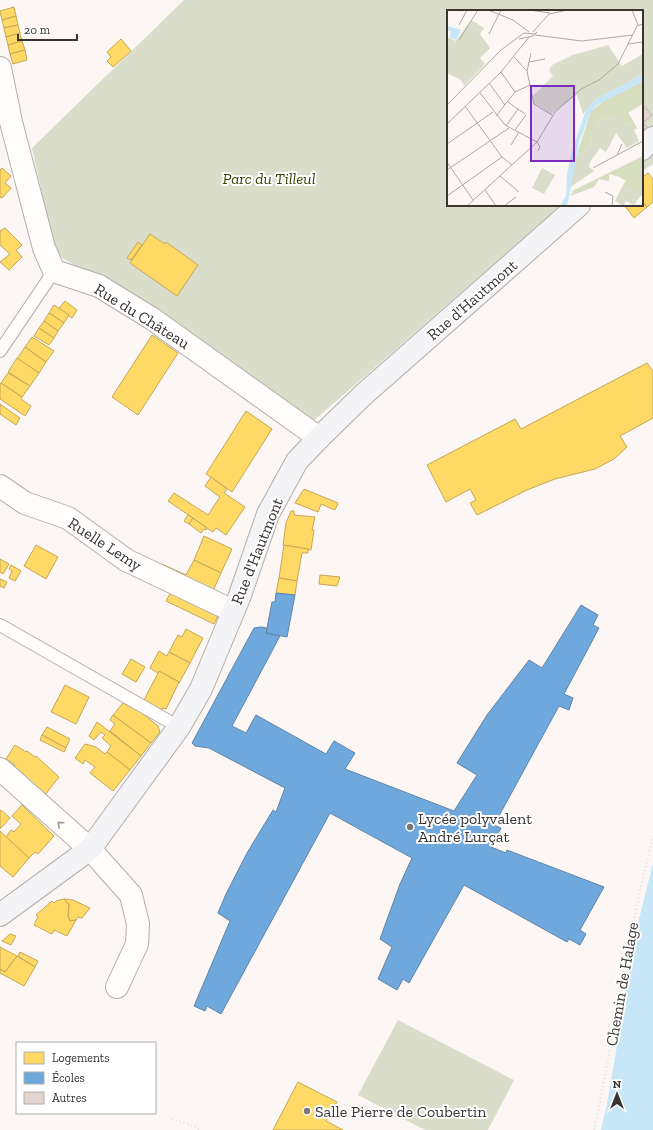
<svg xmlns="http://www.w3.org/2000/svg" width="653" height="1130" font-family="'Zilla Slab',serif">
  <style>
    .green { fill: #d9ddca }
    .water { fill: #c7e7f8 }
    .homes { fill: #ffd966; stroke: #c4a856 }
    .schools { fill: #6fa8dc; stroke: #5f85a9 }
    .building { fill: #e1d5ce; stroke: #b9b5b3 }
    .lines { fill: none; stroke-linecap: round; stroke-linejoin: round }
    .lane-casing { stroke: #b3aeac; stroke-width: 14 }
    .street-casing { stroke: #b3aeac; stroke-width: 24 }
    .secondary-casing { stroke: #b3aeac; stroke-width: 24 }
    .path { stroke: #e3e2e1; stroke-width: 2.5; stroke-dasharray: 1 3; stroke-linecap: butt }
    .lane { stroke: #fffefd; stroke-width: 12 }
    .street { stroke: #fffefd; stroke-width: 22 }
    .secondary { stroke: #f4f3f6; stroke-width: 22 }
    .oneway { stroke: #9c9998 }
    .poi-dot { fill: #7d7876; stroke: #fff; stroke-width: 1.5 }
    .labels { text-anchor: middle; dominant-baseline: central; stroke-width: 4; stroke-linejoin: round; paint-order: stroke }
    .park-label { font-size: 16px; font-style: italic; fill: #354304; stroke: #fff }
    .street-label { font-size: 16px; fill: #393432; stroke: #fff }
    .poi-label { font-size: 16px; fill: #393432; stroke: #fff; text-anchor: start }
    .inset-road { fill: none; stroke: #aea8a6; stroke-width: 1 }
    .view { fill: #7b2cbf; fill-opacity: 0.15; stroke: #7b2cbf; stroke-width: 2 }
    .inset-edge { fill: none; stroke: #393432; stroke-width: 2 }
  </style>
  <rect width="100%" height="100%" fill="#fcf6f4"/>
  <g class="green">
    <polygon points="184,0 653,0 653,164 642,171 642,11 448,11 448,205 584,205 517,244 311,423 165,323 55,253 32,148"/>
    <polygon points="398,1020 514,1080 488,1130 425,1130 358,1095"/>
  </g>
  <polygon class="water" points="653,863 653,1130 601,1130 607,1104 638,923"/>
  <g class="homes">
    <polygon points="14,7 16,16 2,20 0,11"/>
    <polygon points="16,16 18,25 4,28 2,20"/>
    <polygon points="18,25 20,33 6,37 4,28"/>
    <polygon points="20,33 22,41 8,45 6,37"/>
    <polygon points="121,39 131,51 113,67 107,61 111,57 107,52"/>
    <polygon points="22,41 25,50 10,54 8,45"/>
    <polygon points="25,50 27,60 13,64 10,54"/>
    <polygon points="2,168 11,176 5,183 11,188 2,198 0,197 0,170"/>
    <polygon points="648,173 653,179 653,202 647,207 642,201 642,178"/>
    <polygon points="642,201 647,207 634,218 624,205 642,205"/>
    <polygon points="5,228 22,245 16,250 22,257 9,270 0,262 10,254 0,245 0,231"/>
    <polygon points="150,234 165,244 166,242 198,265 177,296 130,263"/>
    <polygon points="138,242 142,245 131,260 127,258"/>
    <polygon points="65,301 77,310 72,318 59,308"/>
    <polygon points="54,305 69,315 64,323 49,313"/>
    <polygon points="49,313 64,323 58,331 44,321"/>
    <polygon points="44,321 58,331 54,338 39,328"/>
    <polygon points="39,328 54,338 49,345 34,336"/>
    <polygon points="152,335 178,353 138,415 112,397"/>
    <polygon points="32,337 54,351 46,362 25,347"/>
    <polygon points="25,347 46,362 39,373 17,359"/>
    <polygon points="17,358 39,373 30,386 8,372"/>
    <polygon points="647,363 653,371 653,418 620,436 627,447 614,459 595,469 555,479 527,490 477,515 470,503 476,500 470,489 446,502 427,465 515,419 521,429"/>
    <polygon points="8,373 30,386 22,397 1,383"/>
    <polygon points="1,383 22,397 21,399 31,406 25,416 0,399 0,385"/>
    <polygon points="0,404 20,418 16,425 0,414"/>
    <polygon points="246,411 272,429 232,492 206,474"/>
    <polygon points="211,477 227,489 224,493 245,507 226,535 216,528 213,532 168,501 174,493 208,515 220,497 205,486"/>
    <polygon points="304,489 338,503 335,510 321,504 318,512 295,503"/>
    <polygon points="291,511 294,511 294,515 315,517 312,530 314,530 311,550 283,545 286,523"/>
    <polygon points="188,515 193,518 189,524 184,521"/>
    <polygon points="193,518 207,528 206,530 204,529 201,533 189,524"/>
    <polygon points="204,536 232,549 221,573 194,560"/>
    <polygon points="36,545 58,557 46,579 24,566"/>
    <polygon points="284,545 308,549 308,553 302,553 297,581 279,578"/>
    <polygon points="0,559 9,564 3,574 0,572"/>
    <polygon points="194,560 221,573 212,593 160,568 162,564 186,575"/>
    <polygon points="11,565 21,571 15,581 9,578 12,571 9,569"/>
    <polygon points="320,575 340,577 337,586 319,584"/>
    <polygon points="279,578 297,581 295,595 276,593"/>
    <polygon points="0,579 7,582 4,588 0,586"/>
    <polygon points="173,588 220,611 214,624 166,601"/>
    <polygon points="186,629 203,638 190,663 169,652 178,635 182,637"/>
    <polygon points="159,651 167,656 169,652 190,663 179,683 179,682 159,671 158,673 150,668"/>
    <polygon points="131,659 145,667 136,682 122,674"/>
    <polygon points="159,671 179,682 166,709 163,708 160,712 143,702"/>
    <polygon points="65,685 89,697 76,724 51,712"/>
    <polygon points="123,703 141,712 158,726 160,732 151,743 113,715"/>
    <polygon points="113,715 151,743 141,756 110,731 115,724 110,720"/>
    <polygon points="97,722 141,756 130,770 107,752 111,746 102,738 105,735 101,732 94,740 89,736"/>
    <polygon points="47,727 70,739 66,748 42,735"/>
    <polygon points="42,735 66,748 64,752 40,740"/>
    <polygon points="85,744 96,747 105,754 107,752 130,770 113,791 90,773 95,767 85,760 83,764 75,758"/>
    <polygon points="15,745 26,752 27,751 35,757 36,756 59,777 45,795 13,767 15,765 6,759"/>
    <polygon points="22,805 54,836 38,854 35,852 29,858 6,837 11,830 14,832 21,824 12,816"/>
    <polygon points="1,810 10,818 0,829 0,811"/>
    <polygon points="0,831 29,858 13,877 0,866"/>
    <polygon points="64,899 73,900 90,908 82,918 78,917 76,920 70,921 68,916 69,905"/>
    <polygon points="64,899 69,905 68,916 70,921 76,920 67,936 54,930 52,934 34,925 38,917 36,915 52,901 54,903 56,901"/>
    <polygon points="10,934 16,936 11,945 2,941"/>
    <polygon points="0,947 17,956 5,972 0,969"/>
    <polygon points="20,952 38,961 35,967 18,956"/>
    <polygon points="17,956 35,967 24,986 0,973 0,969 5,972"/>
    <polygon points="298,1082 337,1102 326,1121 343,1130 273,1130"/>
  </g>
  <g class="schools">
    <polygon points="276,593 295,595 287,637 266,633 272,602 275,602"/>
    <polygon points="581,605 598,615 593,625 599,628 564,694 573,698 569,710 559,706 494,825 501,828 491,847 506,853 507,850 604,887 580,930 586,934 580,945 569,939 567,942 464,885 409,983 403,979 397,990 378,979 392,947 380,939 400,884 412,858 330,813 221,1014 207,1006 205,1011 194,1006 230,921 218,913 226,894 247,853 273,810 276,812 285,788 209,748 195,746 192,743 254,628 261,627 267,628 266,633 280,636 232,726 246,733 256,715 326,754 334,741 355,753 345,769 454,811 477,775 457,763 487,715 529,660 542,668"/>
  </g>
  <polygon class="building" points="642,104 652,115 643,123 648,128 642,133"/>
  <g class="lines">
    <defs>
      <g id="lane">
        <polyline points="0,351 54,271"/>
        <polyline points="0,625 179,727"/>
      </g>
      <g id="street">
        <polyline points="0,68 11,122 44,248 54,271 99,286 151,318 319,438"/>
        <polyline points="0,486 25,503 68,518 126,560 233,611"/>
        <polyline points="0,769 90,849 131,895 138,924 137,944 117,987"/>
      </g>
      <g id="secondary">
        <polyline points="642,149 653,138"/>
        <polyline points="0,915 90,849 179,727 201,689 239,598 268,514 297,461 319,438 363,395 579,205"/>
      </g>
    </defs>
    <use href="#lane" class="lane-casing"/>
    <use href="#street" class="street-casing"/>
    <use href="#secondary" class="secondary-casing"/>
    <g class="path">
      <polyline points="172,1119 188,1124 200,1130"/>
      <path d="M594,1130c21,-97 33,-196 59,-291"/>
    </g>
    <use href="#lane" class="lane"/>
    <use href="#street" class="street"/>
    <use href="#secondary" class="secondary"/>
  </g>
  <defs><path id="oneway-chevron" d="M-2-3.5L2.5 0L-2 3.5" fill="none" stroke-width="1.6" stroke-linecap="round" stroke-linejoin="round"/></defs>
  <use class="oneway" href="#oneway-chevron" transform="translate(60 824) rotate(-138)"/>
  <g class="poi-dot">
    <circle cx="410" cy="827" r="4"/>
    <circle cx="307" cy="1111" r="4"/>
  </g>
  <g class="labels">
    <g class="park-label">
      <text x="269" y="178">Parc du Tilleul</text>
    </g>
    <g class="street-label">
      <text transform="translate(472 300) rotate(-41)">Rue d'Hautmont</text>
      <text transform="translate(142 316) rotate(32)">Rue du Château</text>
      <text transform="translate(105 544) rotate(33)">Ruelle Lemy</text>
      <text transform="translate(257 551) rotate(-68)">Rue d'Hautmont</text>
      <text transform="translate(622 984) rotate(-80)">Chemin de Halage</text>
    </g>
    <g class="poi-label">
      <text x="418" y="818">Lycée polyvalent<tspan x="418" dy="18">André Lurçat</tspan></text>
      <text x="315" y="1111">Salle Pierre de Coubertin</text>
    </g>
  </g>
  <g transform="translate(447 10)">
    <rect width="196" height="196" fill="#fcf6f4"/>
    <path d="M24,10l13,8 -4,6 10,14 -10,10 5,6 -21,22 -3,-6 -14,-7v-36l9,4zM161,35l14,21 21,-12v20l-48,26 -12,14 -6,-19 -26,19 -17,-11 -1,-7 20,-20 -4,-6 3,-5 21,-10zM158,107l19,3 1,4 9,-2 3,6 -3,2 5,11 -12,7 -11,-15 -10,19 -6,-4 -10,14 -1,5 5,4 -25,17 8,-34 9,-3 11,-27zM95,158l13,7 -11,19 -12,-6zM176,175l19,9 -8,11 -8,-4 -3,5 -8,-5z" fill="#d9ddca"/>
    <path d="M196,71l-1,23 -14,9 6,9 -9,2 -2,-4 -18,-3 -8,7 -11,27 -9,3 14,-43 13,-10zM196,146v40l-20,-11 3,-4 -6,-4 -11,-3v7l-10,-2 -5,8 -24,9 4,-6z" fill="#d7ddbf"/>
    <path d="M2,16l12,4 -5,10 -7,-3 2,-6h-4zM196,64v7l-46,24 -7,8 -11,30 -11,59 -2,4h-6l6,-10 1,-21 6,-28 13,-37 9,-10z" fill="#c7e7f8"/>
    <path class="inset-road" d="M41,0l25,10 16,12M82,0l21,3M185,0l6,15M12,15l8,-15M86,22l16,-18 19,-4M42,24l12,-24M88,25l47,6 51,-6M72,29l14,-3 4,-4M12,30l19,-30M181,34l15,-2M67,47l13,14 7,33 18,11M82,52l16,-3M80,61l4,-18M54,62l14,20M42,73l16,22M33,83l25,32 32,17 3,5 -2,4M61,92l17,12M0,95l54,-55 23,-17 11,1M18,96l37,51 10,8M49,106l19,-24 15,-7M0,114l54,-52 28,-35M59,116l12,-17M68,120l11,-15M0,134l46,-32M64,135l8,-13M170,145l5,-11M0,152l26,38M146,158l50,-27M0,160l62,-42M53,166l19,16M38,180l11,16M158,182l8,4 -1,10M0,186l55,-39M20,196l70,-64 18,-30 26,-23 18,-9 19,-16 19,-38 6,-2M57,196l12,-9"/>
    <path class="view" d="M84,76h43v75h-43z"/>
    <rect width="196" height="196" class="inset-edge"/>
  </g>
  <rect x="16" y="1042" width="140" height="72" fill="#ffffff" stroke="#b0aead"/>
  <rect x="24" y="1052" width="20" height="12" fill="#ffd966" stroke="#b0aead"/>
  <text x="52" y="1062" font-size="12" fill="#393432">Logements</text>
  <rect x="24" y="1072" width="20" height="12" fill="#6fa8dc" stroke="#b0aead"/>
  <text x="52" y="1082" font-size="12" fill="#393432">Écoles</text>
  <rect x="24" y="1092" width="20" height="12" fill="#e1d5ce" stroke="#b0aead"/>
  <text x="52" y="1102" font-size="12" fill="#393432">Autres</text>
  <g transform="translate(617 1094)" stroke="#ffffff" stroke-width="3" paint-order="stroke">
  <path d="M0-3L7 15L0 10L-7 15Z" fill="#393432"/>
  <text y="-6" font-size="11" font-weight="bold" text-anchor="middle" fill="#393432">N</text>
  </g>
  <path d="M18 34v6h59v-6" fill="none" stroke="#393432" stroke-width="2"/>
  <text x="24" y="34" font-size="12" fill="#393432" stroke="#ffffff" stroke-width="3" paint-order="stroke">20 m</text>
</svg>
